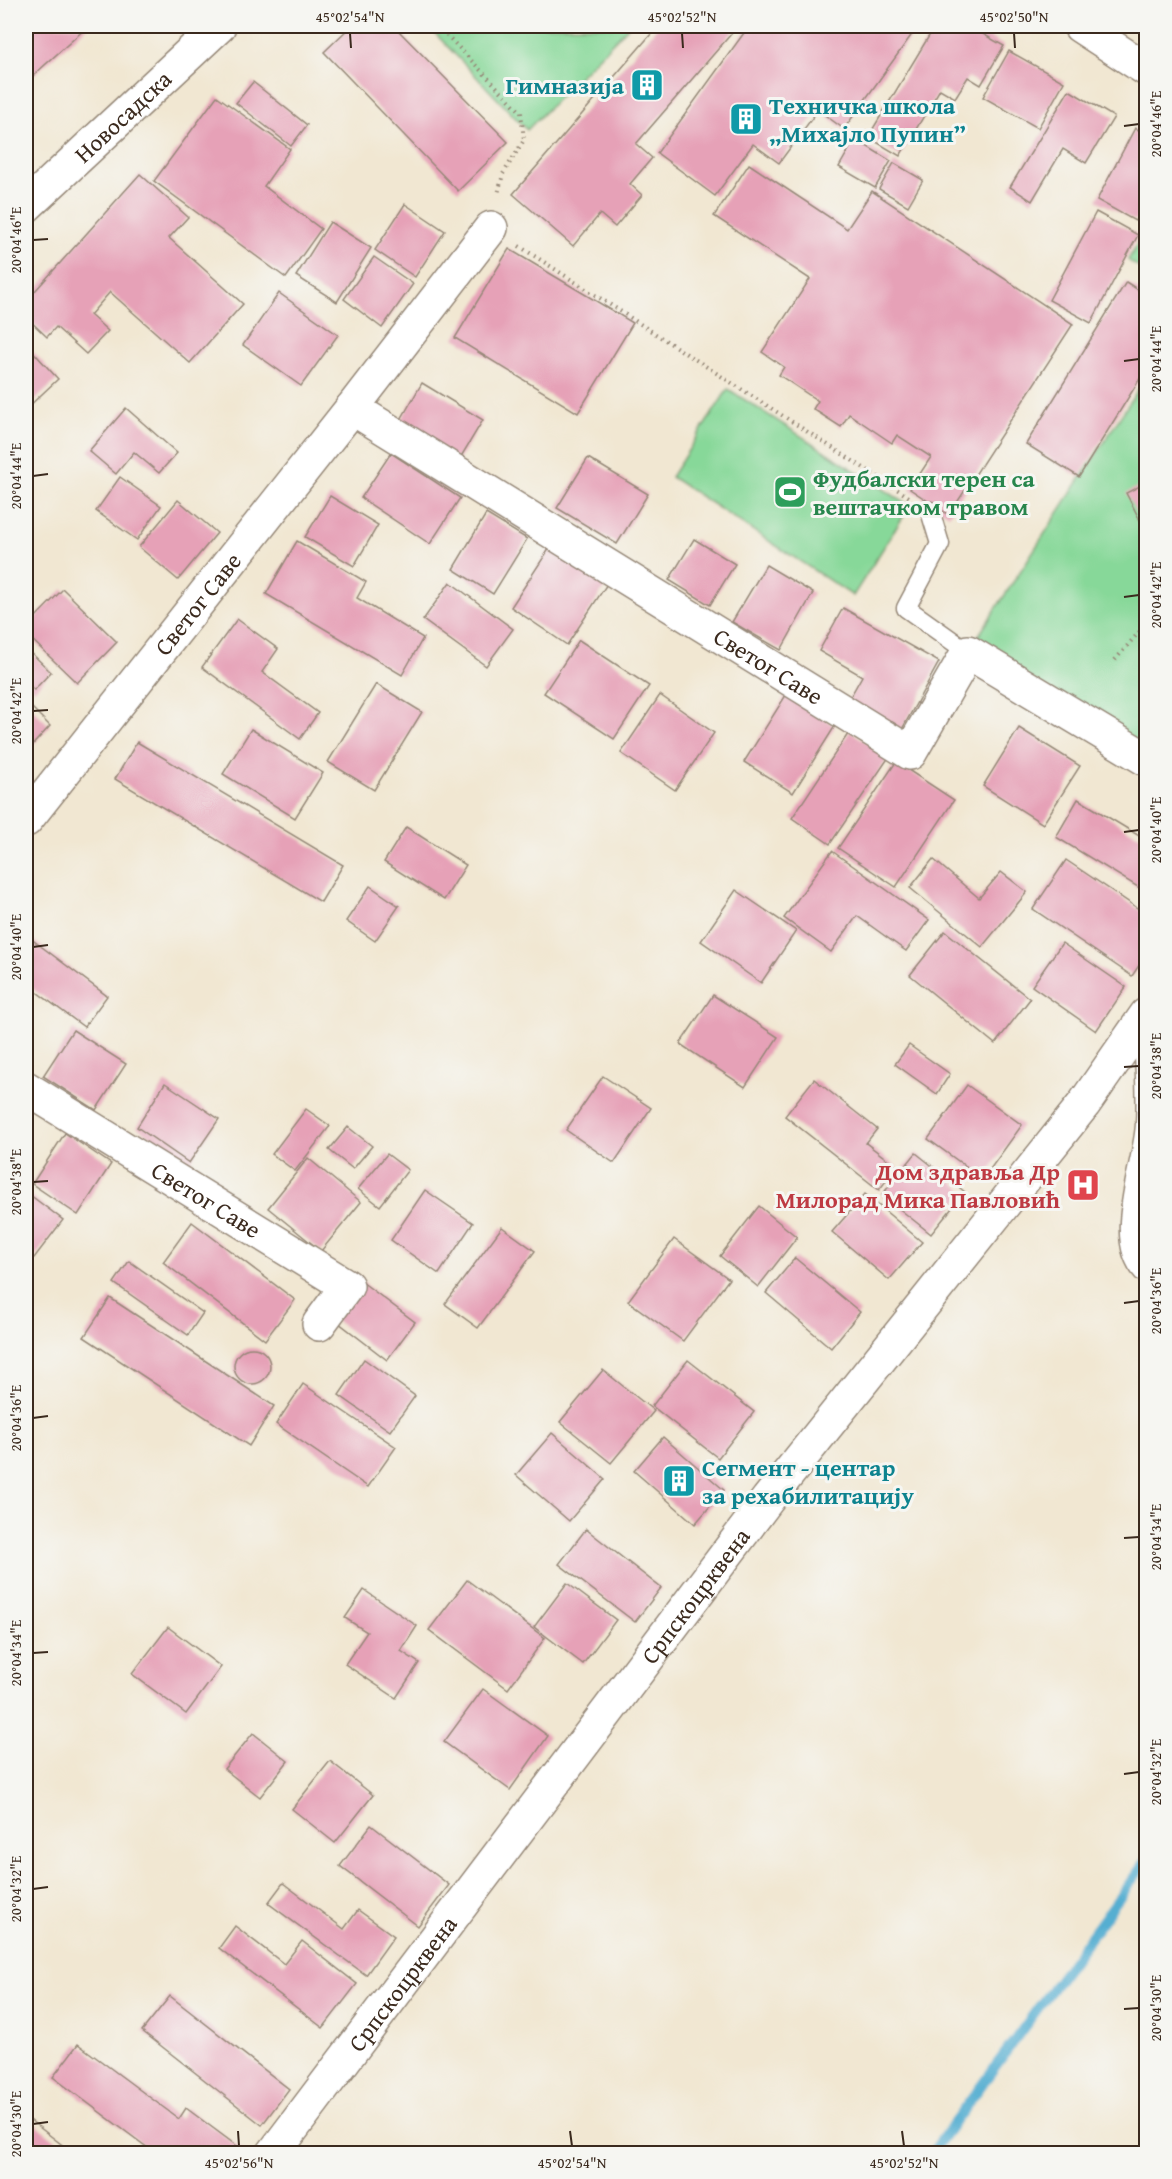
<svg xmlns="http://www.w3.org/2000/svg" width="1172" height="2179" font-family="'Gentium Book Plus',serif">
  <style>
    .green { fill: #87d899; stroke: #61815c; stroke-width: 1.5 }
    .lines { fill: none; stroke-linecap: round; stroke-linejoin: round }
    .stream { stroke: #54aed1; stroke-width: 10 }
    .building { fill: #e6a1b7 }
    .lane-casing { stroke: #968878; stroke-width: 21 }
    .street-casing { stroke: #968878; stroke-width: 36 }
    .secondary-casing { stroke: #968878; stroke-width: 36 }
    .path { stroke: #968878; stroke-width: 4; stroke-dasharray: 1.5 4.5; stroke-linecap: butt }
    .lane { stroke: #fff; stroke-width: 18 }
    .street { stroke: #fff; stroke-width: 33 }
    .secondary { stroke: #fff; stroke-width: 33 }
    .ticks { fill: none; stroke: #3b2a1e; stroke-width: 2 }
    .labels { text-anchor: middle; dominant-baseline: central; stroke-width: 6; stroke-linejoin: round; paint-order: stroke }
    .culture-label { font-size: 24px; font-weight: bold; fill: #0d838f; stroke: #f6f6f2; text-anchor: start }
    .street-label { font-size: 24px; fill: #3b2a1e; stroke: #f6f6f2 }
    .leisure-label { font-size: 24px; font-weight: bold; fill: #27864d; stroke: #f6f6f2; text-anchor: start }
    .health-label { font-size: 24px; font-weight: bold; fill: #be3a42; stroke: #f6f6f2; text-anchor: end }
    .neatline { fill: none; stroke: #3b2a1e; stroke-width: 2 }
    .ticks-label { font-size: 15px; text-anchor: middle; fill: #3b2a1e }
  </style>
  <rect width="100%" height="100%" fill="#f6f6f2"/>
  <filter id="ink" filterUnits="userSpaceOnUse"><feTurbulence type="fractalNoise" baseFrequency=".0167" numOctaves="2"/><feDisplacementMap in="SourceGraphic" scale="12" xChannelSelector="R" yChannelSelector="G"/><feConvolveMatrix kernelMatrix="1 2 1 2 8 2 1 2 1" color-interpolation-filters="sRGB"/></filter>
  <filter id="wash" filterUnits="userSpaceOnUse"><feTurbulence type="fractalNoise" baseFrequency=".008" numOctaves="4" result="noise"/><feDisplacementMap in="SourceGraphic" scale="24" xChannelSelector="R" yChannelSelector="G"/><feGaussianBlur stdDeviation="1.35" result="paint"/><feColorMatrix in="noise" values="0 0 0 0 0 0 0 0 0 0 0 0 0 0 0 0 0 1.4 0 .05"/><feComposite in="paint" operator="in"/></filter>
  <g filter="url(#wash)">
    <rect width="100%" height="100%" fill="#f1e7d2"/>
    <g class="green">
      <polygon points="428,26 629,26 527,130"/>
      <polygon points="1146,229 1146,272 1128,260"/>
      <polygon points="1146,377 1146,759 968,652"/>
      <polygon points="728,389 910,506 853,596 671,477"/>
    </g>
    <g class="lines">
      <polyline class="stream" points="931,2154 1146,1861"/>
    </g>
    <g id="blocks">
      <g class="building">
        <polygon points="26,26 88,26 26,82"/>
        <polygon points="351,26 394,26 508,142 458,191 324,52"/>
        <polygon points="658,26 738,26 636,144 652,158 630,184 642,195 615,227 600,214 573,246 513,194"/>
        <polygon points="749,26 918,26 844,129 818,110 779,163 753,144 715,196 657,153"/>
        <polygon points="935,26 969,26 1004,46 981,85 968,77 955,98 940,89 900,156 868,137"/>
        <polygon points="1009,51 1064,82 1038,128 983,97"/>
        <polygon points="253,82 307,125 291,146 236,103"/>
        <polygon points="1069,90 1114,117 1086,163 1063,149 1032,201 1010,187"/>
        <polygon points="217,96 290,149 264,186 321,229 286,278 154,181"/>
        <polygon points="1135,128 1146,134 1146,200 1135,221 1097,200"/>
        <polygon points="855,139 891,161 875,188 839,167"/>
        <polygon points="894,163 923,180 908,206 879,189"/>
        <polygon points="749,164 847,229 872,191 1073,324 949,515 910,489 931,457 897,435 892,443 849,414 841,427 813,409 818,401 779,375 784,367 762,352 810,279 714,216"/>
        <polygon points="140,174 188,217 169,238 243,304 190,363 110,292 90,315 108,331 86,354 56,327 47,337 26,317 26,301"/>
        <polygon points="405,204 445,231 415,277 375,250"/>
        <polygon points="1096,212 1138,235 1091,323 1049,300"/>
        <polygon points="330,222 371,248 337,302 296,276"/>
        <polygon points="509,249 633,323 578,413 455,338"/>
        <polygon points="374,257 413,284 382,328 344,299"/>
        <polygon points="1126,282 1146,295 1146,369 1079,477 1026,444"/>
        <polygon points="279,293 338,335 301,386 243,345"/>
        <polygon points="26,344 58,379 26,409"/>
        <polygon points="422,383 483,420 459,460 399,423"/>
        <polygon points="126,408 177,453 159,473 134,452 116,474 89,451"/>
        <polygon points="391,453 460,498 430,544 361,498"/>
        <polygon points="588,458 648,494 617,544 557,508"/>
        <polygon points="120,477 161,506 137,540 96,511"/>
        <polygon points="1146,483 1146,532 1126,493"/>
        <polygon points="330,496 378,525 354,566 305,537"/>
        <polygon points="178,500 217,533 178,580 139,547"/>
        <polygon points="486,514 527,539 493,594 453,569"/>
        <polygon points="694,539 735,564 710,605 669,580"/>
        <polygon points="297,541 366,582 357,598 423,638 402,675 266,594"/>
        <polygon points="551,546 607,584 567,645 511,607"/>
        <polygon points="766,565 813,593 781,650 732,622"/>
        <polygon points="450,582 513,629 486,666 423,620"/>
        <polygon points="63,589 117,642 77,683 26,634 26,627"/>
        <polygon points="843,608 939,662 901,731 848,701 862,676 819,651"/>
        <polygon points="237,619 278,649 262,672 318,713 300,739 202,667"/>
        <polygon points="579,640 649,686 614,739 544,693"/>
        <polygon points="26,648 51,672 34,690 26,682"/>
        <polygon points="376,684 422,712 374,790 328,762"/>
        <polygon points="660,695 714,733 675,790 621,753"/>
        <polygon points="786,695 835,726 793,793 744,762"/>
        <polygon points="26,702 50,726 26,752"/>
        <polygon points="1019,728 1080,766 1043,824 983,786"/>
        <polygon points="251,729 323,773 295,818 223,774"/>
        <polygon points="850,731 889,757 830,844 792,818"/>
        <polygon points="137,742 343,865 321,902 115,779"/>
        <polygon points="896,762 954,800 896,887 838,848"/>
        <polygon points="1078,799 1146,840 1146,892 1056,837"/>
        <polygon points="406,827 466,865 444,900 384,862"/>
        <polygon points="832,851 929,920 906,951 857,916 831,952 784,918"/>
        <polygon points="933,859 979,898 1001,872 1027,892 982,947 910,888"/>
        <polygon points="1066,860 1146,914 1146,955 1132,976 1033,909"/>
        <polygon points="370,886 399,906 375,941 346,921"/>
        <polygon points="736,890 796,931 761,983 701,941"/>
        <polygon points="945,931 1030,999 995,1044 910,975"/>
        <polygon points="26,935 107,996 84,1027 26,984"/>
        <polygon points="1062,943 1126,987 1096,1031 1032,986"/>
        <polygon points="713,995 778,1037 745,1087 680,1044"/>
        <polygon points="73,1030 126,1064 96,1110 43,1076"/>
        <polygon points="909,1045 950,1074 937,1094 895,1064"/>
        <polygon points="603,1076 651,1108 614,1163 566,1130"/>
        <polygon points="814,1079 877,1129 866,1143 897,1167 879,1190 785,1116"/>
        <polygon points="165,1083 219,1119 189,1163 137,1127"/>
        <polygon points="967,1085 1022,1125 983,1179 928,1139"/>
        <polygon points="306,1109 330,1126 295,1171 272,1154"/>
        <polygon points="348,1127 372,1146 353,1169 329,1150"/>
        <polygon points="65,1133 111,1164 78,1215 32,1184"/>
        <polygon points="916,1153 965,1192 931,1234 882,1195"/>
        <polygon points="387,1154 408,1170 380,1206 358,1189"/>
        <polygon points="308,1158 361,1202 321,1251 268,1208"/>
        <polygon points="425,1190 473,1223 439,1274 391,1240"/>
        <polygon points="26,1192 63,1220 34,1258 26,1252"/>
        <polygon points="865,1194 922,1242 889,1280 832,1232"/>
        <polygon points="759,1206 797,1237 758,1287 720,1256"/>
        <polygon points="192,1222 295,1300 265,1340 163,1262"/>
        <polygon points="502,1227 535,1251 478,1328 445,1304"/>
        <polygon points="674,1239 729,1279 683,1341 628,1301"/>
        <polygon points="795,1258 860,1312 831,1348 766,1293"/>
        <polygon points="129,1261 203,1313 188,1335 114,1283"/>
        <polygon points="362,1282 415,1322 387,1360 334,1319"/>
        <polygon points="110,1298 274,1406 249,1446 84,1337"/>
        <circle cx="252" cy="1366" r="18"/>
        <polygon points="364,1359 415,1396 390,1431 339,1395"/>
        <polygon points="688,1360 754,1412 718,1458 652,1406"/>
        <polygon points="603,1370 654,1411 611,1463 560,1422"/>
        <polygon points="303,1384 396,1447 368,1487 276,1424"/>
        <polygon points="552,1433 605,1479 569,1521 516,1475"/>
        <polygon points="663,1437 724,1490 695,1524 634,1471"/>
        <polygon points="586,1529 661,1588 635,1622 559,1564"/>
        <polygon points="467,1580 545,1638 508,1689 429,1630"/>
        <polygon points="567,1583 616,1620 583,1664 534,1627"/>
        <polygon points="364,1590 417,1626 401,1651 419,1663 396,1698 345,1664 367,1632 345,1618"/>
        <polygon points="168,1627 221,1667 186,1714 132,1674"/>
        <polygon points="483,1689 548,1736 510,1790 444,1742"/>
        <polygon points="253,1733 288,1761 260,1797 224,1769"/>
        <polygon points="330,1761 373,1795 335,1843 292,1809"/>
        <polygon points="371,1825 449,1885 418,1926 340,1866"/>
        <polygon points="283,1883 344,1929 358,1910 394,1936 366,1975 268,1903"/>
        <polygon points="235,1926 284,1964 302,1941 357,1984 323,2028 219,1948"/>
        <polygon points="170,1996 289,2089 262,2125 142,2031"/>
        <polygon points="78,2044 179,2119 186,2108 245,2152 244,2154 156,2154 53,2077"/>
        <polygon points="26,2117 74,2154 26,2154"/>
      </g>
    </g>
  </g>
  <g filter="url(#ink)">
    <use href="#blocks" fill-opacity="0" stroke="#968878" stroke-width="1.5"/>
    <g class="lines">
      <defs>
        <g id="lane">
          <polyline points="930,511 940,544 906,608 968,652"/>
          <path d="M1142,1023c2,33 5,67 3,101 -2,42 -36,118 1,151"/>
        </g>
        <g id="street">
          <path id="s1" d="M352,408l558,345 58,-101 178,107"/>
          <path id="s2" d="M26,820l326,-412 139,-180"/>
          <path id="s3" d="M26,1088l321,198 -28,38"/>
          <path id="s4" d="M273,2154l495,-655 316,-395 62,-89"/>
        </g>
        <g id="secondary">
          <polyline points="1080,26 1146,69"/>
          <path id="s5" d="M26,206l193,-180"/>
        </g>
      </defs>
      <use href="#lane" class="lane-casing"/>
      <use href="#street" class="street-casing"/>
      <use href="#secondary" class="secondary-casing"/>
      <g class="path">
        <polyline points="438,26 521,112 524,140 503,174 498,194"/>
        <polyline points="519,246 909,497"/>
        <polyline points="1115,660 1146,624"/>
      </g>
      <use href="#lane" class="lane"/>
      <use href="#street" class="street"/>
      <use href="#secondary" class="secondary"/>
    </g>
  </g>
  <path class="ticks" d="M350,33l1,15M682,33l1,15M1014,33l1,15M1124,126l15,-2M33,240l15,-1M1124,361l15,-2M33,476l15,-2M1124,597l15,-2M33,711l15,-1M1124,832l15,-2M33,947l15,-2M1124,1067l15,-1M33,1182l15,-1M1124,1303l15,-2M33,1418l15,-2M1124,1538l15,-1M33,1653l15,-1M1124,1774l15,-2M33,1889l15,-2M1124,2009l15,-1M33,2124l15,-2M238,2131l1,15M570,2131l2,15M902,2131l2,15"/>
  <defs>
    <symbol id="building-square" viewBox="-11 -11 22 22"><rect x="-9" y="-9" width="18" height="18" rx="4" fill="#0f9aa8" stroke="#f6f6f2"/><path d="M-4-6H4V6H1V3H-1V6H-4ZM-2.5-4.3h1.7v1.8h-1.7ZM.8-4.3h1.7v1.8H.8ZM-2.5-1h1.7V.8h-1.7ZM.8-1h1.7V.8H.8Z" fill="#fff"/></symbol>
    <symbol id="stadium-square" viewBox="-11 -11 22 22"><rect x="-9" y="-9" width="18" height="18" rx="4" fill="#2e9e5b" stroke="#f6f6f2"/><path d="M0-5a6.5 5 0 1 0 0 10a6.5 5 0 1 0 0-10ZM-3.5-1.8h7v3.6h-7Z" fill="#fff"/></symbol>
    <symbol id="hospital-square" viewBox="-11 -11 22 22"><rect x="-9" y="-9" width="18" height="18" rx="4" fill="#e0444e" stroke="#f6f6f2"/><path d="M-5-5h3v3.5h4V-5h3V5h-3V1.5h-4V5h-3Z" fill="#fff"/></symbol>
  </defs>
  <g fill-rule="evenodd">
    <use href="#building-square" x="628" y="66" width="38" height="38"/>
    <use href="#building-square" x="727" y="100" width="38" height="38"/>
    <use href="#stadium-square" x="771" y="473" width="38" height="38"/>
    <use href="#hospital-square" x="1064" y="1166" width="38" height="38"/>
    <use href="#building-square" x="660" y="1462" width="38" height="38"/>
  </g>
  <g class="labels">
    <g class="culture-label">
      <text x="624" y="85" text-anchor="end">Гимназија</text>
      <text x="769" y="105">Техничка школа<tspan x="769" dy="28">„Михајло Пупин”</tspan></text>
      <text x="702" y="1467">Сегмент - центар<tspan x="702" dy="28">за рехабилитацију</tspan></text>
    </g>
    <g class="street-label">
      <text stroke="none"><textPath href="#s5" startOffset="132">Новосадска</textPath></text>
      <text stroke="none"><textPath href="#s2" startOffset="276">Светог Саве</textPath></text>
      <text stroke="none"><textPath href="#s1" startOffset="490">Светог Саве</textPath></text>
      <text stroke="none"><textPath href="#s3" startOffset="212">Светог Саве</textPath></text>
      <text stroke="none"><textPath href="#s4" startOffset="700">Српскоцрквена</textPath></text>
      <text stroke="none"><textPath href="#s4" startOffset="214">Српскоцрквена</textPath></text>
    </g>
    <g class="leisure-label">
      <text x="813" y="478">Фудбалски терен са<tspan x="813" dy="28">вештачком травом</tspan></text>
    </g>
    <g class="health-label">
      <text x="1060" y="1171">Дом здравља Др<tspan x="1060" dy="28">Милорад Мика Павловић</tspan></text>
    </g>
  </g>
  <rect width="1172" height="2179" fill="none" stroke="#f6f6f2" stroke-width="66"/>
  <rect x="33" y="33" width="1106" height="2113" class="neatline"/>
  <g class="ticks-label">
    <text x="350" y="22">45°02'54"N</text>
    <text x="682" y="22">45°02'52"N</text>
    <text x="1014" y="22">45°02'50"N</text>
    <text transform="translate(1156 124) rotate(-90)" y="5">20°04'46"E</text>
    <text transform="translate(16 240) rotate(-90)" y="5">20°04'46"E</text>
    <text transform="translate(1156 359) rotate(-90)" y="5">20°04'44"E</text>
    <text transform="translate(16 476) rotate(-90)" y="5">20°04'44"E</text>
    <text transform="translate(1156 595) rotate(-90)" y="5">20°04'42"E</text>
    <text transform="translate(16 711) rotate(-90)" y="5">20°04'42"E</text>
    <text transform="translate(1156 830) rotate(-90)" y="5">20°04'40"E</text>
    <text transform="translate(16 947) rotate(-90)" y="5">20°04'40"E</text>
    <text transform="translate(1156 1066) rotate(-90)" y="5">20°04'38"E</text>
    <text transform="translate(16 1182) rotate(-90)" y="5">20°04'38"E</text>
    <text transform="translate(1156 1301) rotate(-90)" y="5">20°04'36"E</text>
    <text transform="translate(16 1418) rotate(-90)" y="5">20°04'36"E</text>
    <text transform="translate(1156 1537) rotate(-90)" y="5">20°04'34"E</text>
    <text transform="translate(16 1653) rotate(-90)" y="5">20°04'34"E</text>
    <text transform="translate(1156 1772) rotate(-90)" y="5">20°04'32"E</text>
    <text transform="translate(16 1889) rotate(-90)" y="5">20°04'32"E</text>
    <text transform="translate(1156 2008) rotate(-90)" y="5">20°04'30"E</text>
    <text transform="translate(16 2124) rotate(-90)" y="5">20°04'30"E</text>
    <text x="239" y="2168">45°02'56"N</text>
    <text x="572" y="2168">45°02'54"N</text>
    <text x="904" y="2168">45°02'52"N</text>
  </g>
</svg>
